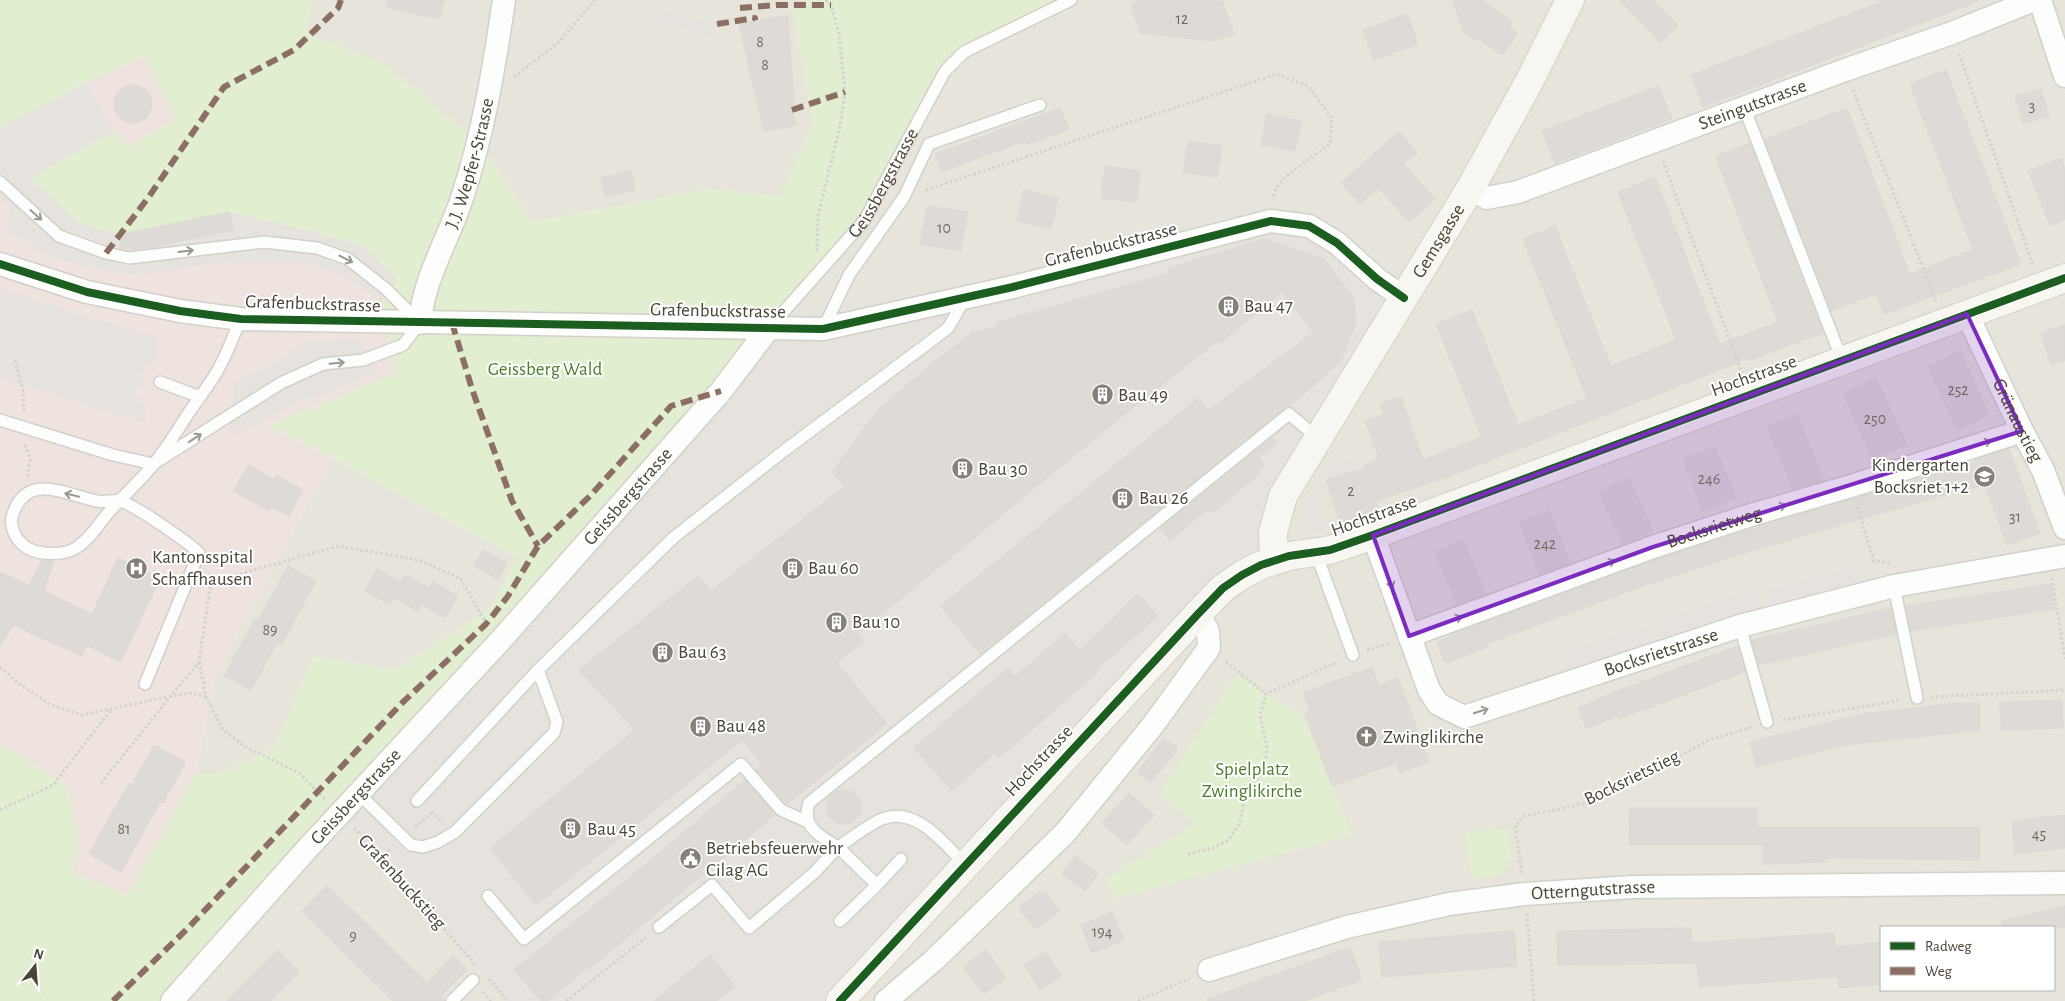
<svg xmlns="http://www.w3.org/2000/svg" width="2065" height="1001" font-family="'Alegreya Sans',sans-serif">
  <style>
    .residential { fill: #e7e4dc; fill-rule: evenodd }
    .industrial { fill: #e6e2de }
    .medical { fill: #eee3df }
    .green { fill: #e1eecf }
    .parking { fill: #e6e3df }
    .building { fill: #dedbd6; stroke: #dcd9d4 }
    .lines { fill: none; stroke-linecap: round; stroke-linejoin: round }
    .lane-casing { stroke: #d2d0cb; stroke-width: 14 }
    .street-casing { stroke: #d2d0cb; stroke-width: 25 }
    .secondary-casing { stroke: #d3cfc5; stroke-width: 30 }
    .path { stroke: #d3d2cc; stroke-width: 3; stroke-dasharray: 2.5 2.5; stroke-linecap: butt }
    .lane { stroke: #fdfdfc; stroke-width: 11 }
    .street { stroke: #fdfdfc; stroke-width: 22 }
    .secondary { stroke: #f7f6f1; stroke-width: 28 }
    .quiet { stroke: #8d6e63; stroke-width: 6; stroke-dasharray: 12 6; stroke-linecap: butt }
    .cycleway-casing { stroke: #fff; stroke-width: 11 }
    .cycleway { stroke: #1b5e20; stroke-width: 8 }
    .oneway { stroke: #9b9791 }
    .marked { fill: #7b2cbf; fill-opacity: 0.2; stroke: #7b2cbf; stroke-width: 4; stroke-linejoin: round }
    .labels { text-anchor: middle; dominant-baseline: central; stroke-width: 4; stroke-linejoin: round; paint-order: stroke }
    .number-label { font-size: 16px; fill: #706a61 }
    .street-label { font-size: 19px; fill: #4b4439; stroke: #fff }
    .poi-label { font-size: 19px; fill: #4b4439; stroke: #fff; text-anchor: start }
    .park-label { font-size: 19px; fill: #4a7f2a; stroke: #fff }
  </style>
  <rect width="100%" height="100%" fill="#f4f2ee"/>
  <g class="residential">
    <polygon points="313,0 811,0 792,4 813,126 779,197 708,189 533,222 479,142 305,33"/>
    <path d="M1071,0h994v1001h-1225l173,-714 -244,41 176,-257 19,-19zM1881,927h173v63h-173z"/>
    <polygon points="332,458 517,557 490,609 395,670 313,657 274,748 223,773 196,773 214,679"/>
    <polygon points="340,813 508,1001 172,1001"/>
  </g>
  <polygon class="industrial" points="1271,221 1309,226 1404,298 1261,565 840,1001 508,1001 340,813 769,328 823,329"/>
  <polygon class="medical" points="144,56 177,119 129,147 30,178 229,212 314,232 398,279 381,303 398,373 267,426 332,458 214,679 196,773 128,895 72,873 79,840 66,786 0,743 0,128 86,82"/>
  <g class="green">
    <polygon points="0,0 313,0 306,33 385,64 479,142 533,222 708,189 779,196 813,126 792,3 811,0 1071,0 964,52 945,71 864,221 172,1001 0,1001 0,743 66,786 79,840 72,873 128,895 196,773 223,773 274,748 313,657 396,670 490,609 517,557 332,458 267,426 397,373 381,303 398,279 362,246 314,232 229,212 119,235 80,223 29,178 114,131 130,147 177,119 144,56 86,82 0,128"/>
    <polygon points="1236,675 1302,715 1352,835 1114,899 1105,879 1195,824 1160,793"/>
    <polygon points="1507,828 1512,858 1501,874 1472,879 1465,833"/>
  </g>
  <g class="parking">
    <polygon points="658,9 717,24 714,36 655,21"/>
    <polygon points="86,82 114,131 30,178 80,223 119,235 229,212 314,232 363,246 398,279 381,303 352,279 303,262 238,262 130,275 49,257 7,231 10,206 0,198 0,128"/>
    <polygon points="0,289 154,337 159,356 140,375 145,380 135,392 144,405 146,423 0,378"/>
    <polygon points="359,339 378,373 287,407 231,436 234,384 311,341"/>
    <polygon points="924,341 787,438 665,562 682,581 568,680 577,690 567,698 578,735 558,752 563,765 442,876 404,843 422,824 387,793 578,593 753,392 803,359 854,347"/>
    <polygon points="1356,457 1360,468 1329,478 1325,467"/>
    <polygon points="1315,494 1326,528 1312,533 1301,499"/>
    <polygon points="1857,566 1864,586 1769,610 1763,591"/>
    <polygon points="1757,589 1764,611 1665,642 1658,621"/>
    <polygon points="1653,624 1660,644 1569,674 1563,653"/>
    <polygon points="894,836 907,838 924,853 927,862 924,874 849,951 816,894 868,846 880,839"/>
    <polygon points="750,851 759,864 727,889 717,876"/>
  </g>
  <g class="building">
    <polygon points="387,0 444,0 440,19 386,7"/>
    <polygon points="1142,0 1222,1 1234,34 1212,41 1140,33 1131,5"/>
    <polygon points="1452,0 1482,0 1513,22 1509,27 1518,34 1502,55 1479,39 1477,41 1464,33"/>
    <polygon points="1619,0 1653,0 1678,26 1661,43"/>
    <polygon points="1886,0 1979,1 1703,107 1691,75"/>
    <polygon points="1407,14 1418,44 1374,60 1363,30"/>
    <polygon points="788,15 794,105 791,105 796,125 764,132 739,24"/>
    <polygon points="1946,70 2021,264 1884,314 1876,294 1831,311 1765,139 1847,108 1910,274 1973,250 1910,84"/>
    <circle cx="133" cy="104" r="19"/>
    <polygon points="1659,86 1672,119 1555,163 1542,131"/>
    <polygon points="2041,89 2049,116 2023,124 2015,96"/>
    <polygon points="1060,108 1069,129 1027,145 1025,141 941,172 935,154"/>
    <polygon points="1267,114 1301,121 1295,151 1261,145"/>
    <polygon points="1399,131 1417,153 1403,163 1435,199 1409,222 1379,188 1360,204 1341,183"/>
    <polygon points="1188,141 1222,146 1217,177 1183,172"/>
    <polygon points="1750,143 1823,333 1748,361 1747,359 1453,475 1376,501 1379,509 1340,522 1326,480 1365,468 1364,465 1379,459 1365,421 1384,414 1380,404 1401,397 1423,460 1482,437 1436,324 1472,310 1518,425 1587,398 1523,239 1555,226 1611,366 1676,340 1618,192 1655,177 1720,344 1778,322 1716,156"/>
    <polygon points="2061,158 2065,168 2065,219 2050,226 2028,171"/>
    <polygon points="1105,166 1140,171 1136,202 1101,198"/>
    <polygon points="631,171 635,190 605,197 601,178"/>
    <polygon points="1024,190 1058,198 1051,229 1017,221"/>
    <polygon points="927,206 968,212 961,251 920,244"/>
    <polygon points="229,212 233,230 146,248 122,249 119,235"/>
    <polygon points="1264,239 1324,259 1353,297 1356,324 1340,362 1307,391 980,654 941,606 1198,398 1208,411 1314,332 1282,292 1219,344 1217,341 1099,435 858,634 864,641 837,663 887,724 787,804 756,770 763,765 742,740 536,905 490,848 635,730 579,670 698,576 711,591 845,486 832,472 878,410 935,361 972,333 999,327 996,323 1170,273 1167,269"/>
    <polygon points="2065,324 2065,360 2051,365 2041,333"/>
    <polygon points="1960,351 1989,415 1957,430 1928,366"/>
    <polygon points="1876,378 1907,444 1873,459 1843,394"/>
    <polygon points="1797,414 1824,480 1793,489 1767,427"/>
    <polygon points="1272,438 1276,443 1259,458 1264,464 1256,476 1213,513 1209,508 1170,540 1160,528"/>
    <polygon points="1715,447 1736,498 1703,511 1683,459"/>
    <polygon points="2009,449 2040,533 2007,545 1985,486 1965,489 1755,550 1655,582 1486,644 1488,647 1445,663 1437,642 1467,629 1657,559 1755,528 1976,462 1975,460"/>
    <polygon points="248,465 274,479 276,475 303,490 289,516 271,507 269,511 233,491"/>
    <polygon points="1629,478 1653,531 1623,544 1599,492"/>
    <polygon points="1550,511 1570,563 1539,574 1519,522"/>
    <polygon points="1463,540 1486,594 1457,604 1435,552"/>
    <polygon points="483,550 507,563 498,579 474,566"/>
    <polygon points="118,558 160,578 121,662 86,645 82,656 13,625 0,647 0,572 29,585 42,560 54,561 44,591 92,614"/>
    <polygon points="288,566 316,581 281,645 277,643 251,690 224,676 255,619 258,621"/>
    <polygon points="377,569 401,582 405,575 429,588 432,581 458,596 445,618 421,604 418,611 394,598 390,604 365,591"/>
    <polygon points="2051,584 2055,609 1911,631 1906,606"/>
    <polygon points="1138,594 1158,616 1097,669 1099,671 1042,721 999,758 995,753 952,791 914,748 1008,668 1015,677 1065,633 1080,650"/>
    <polygon points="1891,608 1896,634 1759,665 1752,640"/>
    <polygon points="1738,646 1745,672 1618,719 1617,716 1587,729 1578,708 1609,694"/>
    <polygon points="1372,667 1379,685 1398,678 1429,762 1400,773 1396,763 1332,786 1305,713 1310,711 1303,693"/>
    <polygon points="2062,700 2063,728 2002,730 1999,702"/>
    <polygon points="1957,703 1980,703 1980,730 1845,745 1756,767 1750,742 1863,714"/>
    <polygon points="1164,738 1178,749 1150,783 1137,772"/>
    <polygon points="154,745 186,762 163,803 160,802 121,872 89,854 129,783 132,785"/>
    <polygon points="745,780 774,814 771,818 589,969 588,967 548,1001 541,1001 514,970 644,866"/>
    <circle cx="844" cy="807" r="17"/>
    <polygon points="1129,793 1154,815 1127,845 1102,823"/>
    <polygon points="1629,808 1757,808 1757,827 1980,827 1980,860 1825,858 1825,862 1763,864 1763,845 1630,845"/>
    <polygon points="2065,815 2065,848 2015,854 2012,821"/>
    <polygon points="1075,856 1098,873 1085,891 1062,874"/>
    <polygon points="327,885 427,983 453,956 467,970 441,996 445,1001 393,1001 302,911"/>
    <polygon points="1038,892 1045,892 1060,910 1036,929 1018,908"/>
    <polygon points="2065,906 2065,927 2003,927 2002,921"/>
    <polygon points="1112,912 1124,940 1092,953 1081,925"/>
    <polygon points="1691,928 1692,943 1834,933 1835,947 1881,942 1881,984 1839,988 1838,977 1699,987 1697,963 1558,965 1557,931"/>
    <polygon points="1514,931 1517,966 1382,977 1379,942"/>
    <polygon points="1350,947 1362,980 1305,1001 1208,1001 1207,999"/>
    <polygon points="278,950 300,972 271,1001 227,1001"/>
    <polygon points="986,950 1006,978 984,994 963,967"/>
    <polygon points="1046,952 1061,976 1040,990 1024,965"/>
    <polygon points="710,955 735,986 717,1001 654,1001"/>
  </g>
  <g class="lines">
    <defs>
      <g id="lane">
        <polyline points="1744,107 1842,360"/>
        <polyline points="0,182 59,236 106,253 129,258 264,242 317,248 348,259 386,289 420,323 403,345 363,360 323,364 281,383 153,464 113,455 0,420"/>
        <path id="s1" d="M770,327l94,-106 81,-150 19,-19 107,-52"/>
        <polyline points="823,329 849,275 904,197 929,144 1040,105"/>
        <polyline points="160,382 200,397"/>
        <polyline points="1316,553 1353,655"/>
        <polyline points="1894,586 1917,698"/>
        <polyline points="1740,626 1767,722"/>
        <path d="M145,684l54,-131c-11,-11 -66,-49 -79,-52 -7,-2 -15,2 -23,0 -33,-7 -72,-30 -85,16 -2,9 3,21 10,27 12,12 40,12 54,4 15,-10 22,-23 33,-36 14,-16 31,-31 44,-47 14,-17 25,-36 37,-54 10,-15 23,-30 31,-47 8,-15 13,-30 20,-45"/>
        <polyline points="358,793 411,845 423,847 438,842 455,832 554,733 557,722 538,670"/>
        <polyline points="417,801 538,670 673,538 785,450 931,341 948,328 966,297"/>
        <path d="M965,864c-21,-20 -47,-56 -80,-46 -12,3 -36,22 -47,29 -18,-11 -37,-20 -29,-44l480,-389 30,25"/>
        <polyline points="877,885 901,859"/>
        <polyline points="488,896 524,939 741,764 781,810 808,822"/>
        <polyline points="659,927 712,885 749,928 815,872 838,847 877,885 840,921"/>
        <polyline points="452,1001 473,980"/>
      </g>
      <g id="street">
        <polyline points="2040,0 2065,76"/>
        <path id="s2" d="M1470,189l17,9 31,-6 327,-122 107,-37 82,-33"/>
        <polyline points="0,264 87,292 180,311 241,319 823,329 1013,287 1271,221 1309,226 1337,243 1377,279 1404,298"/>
        <path id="s3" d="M1967,314l55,117 21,39 22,58"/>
        <path id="s4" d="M420,323c3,-43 27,-81 41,-122 22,-65 33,-133 43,-201"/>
        <path id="s5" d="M1373,535l56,155 9,14 26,13 276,-91 154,-40 171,-30"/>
        <path id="s6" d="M1409,636l244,-89 98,-32 100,-29 171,-55"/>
        <path id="s7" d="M1209,970l138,-43 102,-23 76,-10 108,-7 432,-4"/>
        <path id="s8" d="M172,1001l135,-152 192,-207 222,-251 48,-63"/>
        <polyline points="886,1001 934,960 1065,833 1153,725 1209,648 1208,631 1198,614"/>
      </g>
      <g id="secondary">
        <path id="s9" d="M1274,560l-1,-28 10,-36 187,-307 60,-109 40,-80"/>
        <polyline points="840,1001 1198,614 1223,588 1242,575 1261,565 1289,556 1330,550 1373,535 2065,278"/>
      </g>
    </defs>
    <use href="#lane" class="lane-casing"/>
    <use href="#street" class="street-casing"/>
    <use href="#secondary" class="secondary-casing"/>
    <g class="path">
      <polyline points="1959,54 2033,265"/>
      <polyline points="514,77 558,43 595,0"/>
      <polyline points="1853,90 1936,301"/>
      <polyline points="1663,161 1742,373"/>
      <path d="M926,190l351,-116 31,12 24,32 -2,26c-17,15 -55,32 -57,55"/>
      <polyline points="817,251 818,216 840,126 845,92 839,34 831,5 826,0"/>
      <polyline points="15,360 23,390 24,411"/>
      <polyline points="25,445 30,460 27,477"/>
      <polyline points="1857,507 1874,561 1890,563"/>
      <polyline points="2052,578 2065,659"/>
      <polyline points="211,582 338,546 419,560 461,579 487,625"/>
      <polyline points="1367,650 1390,643"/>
      <polyline points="199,662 206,697 223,730 246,747 299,773 325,799"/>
      <polyline points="1226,662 1266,694 1338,662"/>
      <polyline points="0,667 19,684 51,705 82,715 171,696 199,662 211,582 210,573"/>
      <polyline points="1931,697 2065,690"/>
      <polyline points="1783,720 1902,700"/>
      <polyline points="101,783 171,696 192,693 206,697"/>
      <polyline points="0,810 53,785 110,711"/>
      <polyline points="431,812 443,822"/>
      <polyline points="415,827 432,813"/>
      <polyline points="354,828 475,964"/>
      <polyline points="1188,854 1213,848 1227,841 1239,825 1246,795 1265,767 1267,747 1260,715 1266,694"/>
      <polyline points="381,858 392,848"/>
      <polyline points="1522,873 1515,826 1524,816 1593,802 1709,740 1752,727"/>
      <polyline points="1527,914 1534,1001"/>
      <polyline points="489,979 508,1001"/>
      <polyline points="483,992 491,1001"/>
      <polyline points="566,1001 648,936"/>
      <polyline points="1138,1001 1190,978"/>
    </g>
    <use href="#lane" class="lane"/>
    <use href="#street" class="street"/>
    <use href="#secondary" class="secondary"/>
    <g class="quiet">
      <polyline points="740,8 777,5 831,5"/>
      <polyline points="717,24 755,18 755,20"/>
      <polyline points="792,110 845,92"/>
      <polyline points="106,253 148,198 224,87 294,50 338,8 341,0"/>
      <polyline points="452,323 472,389 512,501 538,546"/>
      <polyline points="113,1001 188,928 402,703 486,624 508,596 538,546 591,495 671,406 721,391"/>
    </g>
    <defs>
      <g id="cycleway">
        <polyline points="0,264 87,292 180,311 241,319 823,329 1013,287 1271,221 1309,226 1337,243 1377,279 1404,298"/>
        <polyline points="840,1001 1198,614 1223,588 1242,575 1261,565 1289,556 1330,550 1373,535 2065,278"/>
      </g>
    </defs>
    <use href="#cycleway" class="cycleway-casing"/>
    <use href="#cycleway" class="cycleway"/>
  </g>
  <defs><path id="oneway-shaft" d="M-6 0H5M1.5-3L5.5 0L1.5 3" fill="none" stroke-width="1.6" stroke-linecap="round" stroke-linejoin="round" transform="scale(1.25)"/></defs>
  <g class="oneway">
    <use href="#oneway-shaft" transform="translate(36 215) rotate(42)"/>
    <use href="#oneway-shaft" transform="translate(186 251) rotate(-7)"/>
    <use href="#oneway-shaft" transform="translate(346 259) rotate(27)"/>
    <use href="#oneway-shaft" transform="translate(337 363) rotate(-5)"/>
    <use href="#oneway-shaft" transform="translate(195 438) rotate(-33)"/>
    <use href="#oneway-shaft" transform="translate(1984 443) rotate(-18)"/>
    <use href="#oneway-shaft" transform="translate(72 495) rotate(-166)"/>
    <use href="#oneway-shaft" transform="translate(1779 507) rotate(-16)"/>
    <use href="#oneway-shaft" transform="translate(1608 563) rotate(-20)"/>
    <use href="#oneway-shaft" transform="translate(1390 581) rotate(70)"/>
    <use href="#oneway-shaft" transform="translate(1455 619) rotate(-20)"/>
    <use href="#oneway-shaft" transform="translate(1481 711) rotate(-18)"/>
  </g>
  <path class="marked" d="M1967,314l55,117 -369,116 -244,89 -36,-101z"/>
  <defs>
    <symbol id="building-disc" viewBox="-11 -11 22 22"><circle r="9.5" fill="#868178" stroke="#fff"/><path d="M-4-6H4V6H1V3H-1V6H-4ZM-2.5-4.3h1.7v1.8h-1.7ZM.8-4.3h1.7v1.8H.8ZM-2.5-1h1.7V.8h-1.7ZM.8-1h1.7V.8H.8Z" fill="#fff"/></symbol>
    <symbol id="school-disc" viewBox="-11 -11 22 22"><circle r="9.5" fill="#868178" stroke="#fff"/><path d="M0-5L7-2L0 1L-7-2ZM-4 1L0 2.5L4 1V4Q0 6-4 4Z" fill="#fff"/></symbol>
    <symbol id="hospital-disc" viewBox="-11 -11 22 22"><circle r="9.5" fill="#868178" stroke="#fff"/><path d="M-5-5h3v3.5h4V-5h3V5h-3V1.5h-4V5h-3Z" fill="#fff"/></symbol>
    <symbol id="church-disc" viewBox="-11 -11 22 22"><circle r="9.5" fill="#868178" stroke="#fff"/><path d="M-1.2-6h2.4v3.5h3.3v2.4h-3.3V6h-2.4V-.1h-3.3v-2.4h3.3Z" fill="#fff"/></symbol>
    <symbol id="civic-disc" viewBox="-11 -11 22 22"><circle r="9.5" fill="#868178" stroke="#fff"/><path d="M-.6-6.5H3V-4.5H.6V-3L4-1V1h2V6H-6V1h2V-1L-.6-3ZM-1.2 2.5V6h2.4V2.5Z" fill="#fff"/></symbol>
  </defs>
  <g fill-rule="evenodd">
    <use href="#building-disc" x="1216" y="294" width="25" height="25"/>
    <use href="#building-disc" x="1090" y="382" width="25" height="25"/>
    <use href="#building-disc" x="950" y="456" width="25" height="25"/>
    <use href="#school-disc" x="1972" y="464" width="25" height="25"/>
    <use href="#building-disc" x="1110" y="486" width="25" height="25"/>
    <use href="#hospital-disc" x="124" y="556" width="25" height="25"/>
    <use href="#building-disc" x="780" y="556" width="25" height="25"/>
    <use href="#building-disc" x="824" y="610" width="25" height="25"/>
    <use href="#building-disc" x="650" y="640" width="25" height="25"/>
    <use href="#building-disc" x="688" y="714" width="25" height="25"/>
    <use href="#church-disc" x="1354" y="724" width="25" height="25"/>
    <use href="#building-disc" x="558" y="816" width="25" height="25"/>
    <use href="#civic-disc" x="678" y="846" width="25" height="25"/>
  </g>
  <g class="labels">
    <g class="number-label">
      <text x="1182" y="19">12</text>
      <text x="760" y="42">8</text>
      <text x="765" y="65">8</text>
      <text x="2032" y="106">3</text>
      <text x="944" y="228">10</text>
      <text x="1958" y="390">252</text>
      <text x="1875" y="419">250</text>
      <text x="1709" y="479">246</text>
      <text x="1351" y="491">2</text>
      <text x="2015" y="517">31</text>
      <text x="1545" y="544">242</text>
      <text x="270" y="630">89</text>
      <text x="124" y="829">81</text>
      <text x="2039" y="834">45</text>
      <text x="1102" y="932">194</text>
      <text x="353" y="936">9</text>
    </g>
    <g class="street-label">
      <text stroke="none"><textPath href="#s2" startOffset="301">Steingutstrasse</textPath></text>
      <text stroke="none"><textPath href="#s4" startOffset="168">J.J. Wepfer-Strasse</textPath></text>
      <text stroke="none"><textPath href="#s1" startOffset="184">Geissbergstrasse</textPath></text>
      <text stroke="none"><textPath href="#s9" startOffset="364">Gemsgasse</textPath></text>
      <text transform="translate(1111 245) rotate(-14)">Grafenbuckstrasse</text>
      <text transform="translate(313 304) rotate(2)">Grafenbuckstrasse</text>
      <text transform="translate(718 311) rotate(1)">Grafenbuckstrasse</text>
      <text transform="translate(1754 376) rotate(-20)">Hochstrasse</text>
      <text stroke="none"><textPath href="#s3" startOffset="118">Grünaustieg</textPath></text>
      <text stroke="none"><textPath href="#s8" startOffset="680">Geissbergstrasse</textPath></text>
      <text transform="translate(1374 516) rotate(-20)">Hochstrasse</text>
      <text stroke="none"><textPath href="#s6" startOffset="324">Bocksrietweg</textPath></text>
      <text stroke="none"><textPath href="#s5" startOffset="418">Bocksrietstrasse</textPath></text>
      <text transform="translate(1039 761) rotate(-47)">Hochstrasse</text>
      <text transform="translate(1632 778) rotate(-26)">Bocksrietstieg</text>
      <text stroke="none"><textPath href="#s8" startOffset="275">Geissbergstrasse</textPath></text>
      <text transform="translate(402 882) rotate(48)">Grafenbuckstieg</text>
      <text stroke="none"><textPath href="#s7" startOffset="394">Otterngutstrasse</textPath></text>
    </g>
    <g class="poi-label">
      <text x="1244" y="306">Bau 47</text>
      <text x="1118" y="395">Bau 49</text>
      <text x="1969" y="465" text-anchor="end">Kindergarten<tspan x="1969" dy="22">Bocksriet 1+2</tspan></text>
      <text x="978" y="469">Bau 30</text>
      <text x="1139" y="498">Bau 26</text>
      <text x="152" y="557">Kantonsspital<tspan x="152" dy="22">Schaffhausen</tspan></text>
      <text x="808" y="568">Bau 60</text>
      <text x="852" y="622">Bau 10</text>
      <text x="678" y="652">Bau 63</text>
      <text x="716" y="726">Bau 48</text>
      <text x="1383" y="737">Zwinglikirche</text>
      <text x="587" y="829">Bau 45</text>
      <text x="706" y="848">Betriebsfeuerwehr<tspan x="706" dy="22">Cilag AG</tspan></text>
    </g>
    <g class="park-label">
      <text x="545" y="369">Geissberg Wald</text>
      <text x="1252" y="769">Spielplatz<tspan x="1252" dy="22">Zwinglikirche</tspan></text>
    </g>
  </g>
  <rect x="1880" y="926" width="175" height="65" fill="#ffffff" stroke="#b7b4b0"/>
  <rect x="1890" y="942" width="25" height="8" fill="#1b5e20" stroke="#b7b4b0"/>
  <text x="1925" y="951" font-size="15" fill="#4b4439">Radweg</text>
  <rect x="1890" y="967" width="25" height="8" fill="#8d6e63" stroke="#b7b4b0"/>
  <text x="1925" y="976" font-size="15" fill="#4b4439">Weg</text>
  <g transform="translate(35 966) rotate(17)" stroke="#ffffff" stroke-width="4" paint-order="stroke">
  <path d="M0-4L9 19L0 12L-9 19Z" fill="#4b4439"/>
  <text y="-8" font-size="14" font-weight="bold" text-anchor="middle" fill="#4b4439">N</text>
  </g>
</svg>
